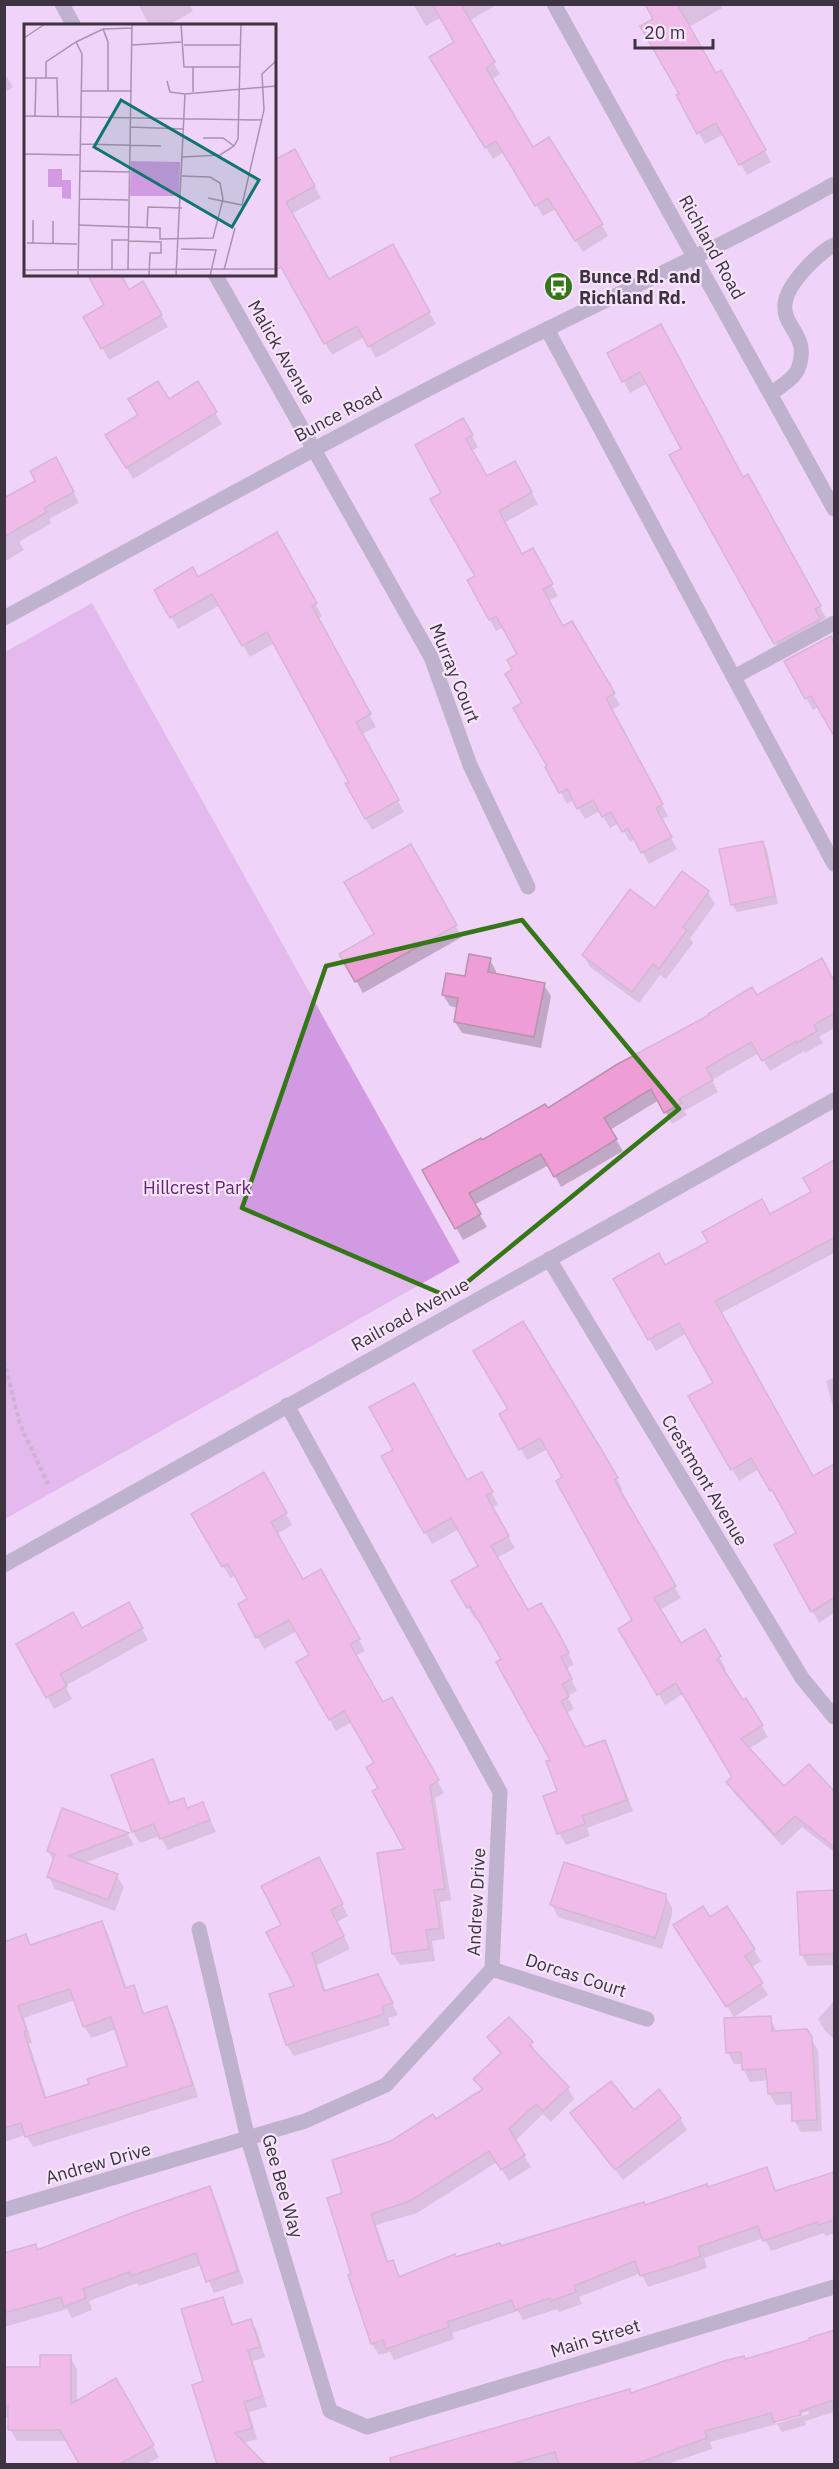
<svg xmlns="http://www.w3.org/2000/svg" width="839" height="2469" font-family="'IBM Plex Sans',sans-serif">
  <style>
    .green { fill: #d29ae3 }
    .shadow { fill: #0003; fill-rule: evenodd }
    .building { fill: #ef9dd7; stroke: #b891ab; stroke-width: 1.5; fill-rule: evenodd }
    .lines { fill: none; stroke-linecap: round; stroke-linejoin: round }
    .path { stroke: #a28da7; stroke-width: 4; stroke-dasharray: 4.5 3; stroke-linecap: butt }
    .minor { stroke: #818b9b; stroke-width: 15 }
    .marked { fill: none; stroke: #347716; stroke-width: 4.5; stroke-linejoin: round }
    .labels { text-anchor: middle; dominant-baseline: central; stroke-width: 4.5; stroke-linejoin: round; paint-order: stroke }
    .street-label { font-size: 18px; fill: #3e3341; stroke: #f6e5fb }
    .poi-label { font-size: 18px; font-weight: bold; fill: #3e3341; stroke: #f6e5fb; text-anchor: start }
    .park-label { font-size: 18px; fill: #662179; stroke: #f6e5fb }
    .inset-road { fill: none; stroke: #a993af; stroke-width: 1.5 }
    .view { fill: #0f766e; fill-opacity: 0.15; stroke: #0f766e; stroke-width: 3 }
    .inset-edge { fill: none; stroke: #3e3341; stroke-width: 3 }
  </style>
  <rect width="100%" height="100%" fill="#f0d3f8"/>
  <polygon class="green" points="92,603 460,1262 5,1519 5,652"/>
  <g class="shadow">
    <polygon points="138,4 189,4 193,11 167,26 150,26"/>
    <polygon points="413,4 498,4 469,21 500,74 491,80 533,149 602,225 608,236 583,252 556,209 543,216 504,152 493,159 431,57 456,43 440,18 426,26"/>
    <polygon points="647,4 720,4 722,8 689,27 716,75 720,72 771,162 747,175 724,134 705,144 678,96 681,94 655,19"/>
    <polygon points="4,72 13,87 4,93"/>
    <polygon points="295,151 321,198 291,214 329,281 392,246 436,324 376,358 364,337 332,355 274,254"/>
    <polygon points="143,284 168,327 109,360 85,317"/>
    <polygon points="661,326 742,479 748,476 826,618 820,621 826,631 782,655 672,456 683,449 648,383 630,393 609,354"/>
    <polygon points="197,383 222,424 133,479 107,435"/>
    <polygon points="463,420 478,447 472,451 487,478 515,463 538,504 504,523 522,556 532,550 558,596 548,601 563,628 571,623 620,705 612,710 668,816 661,820 677,849 649,864 635,839 630,842 619,823 610,828 600,811 585,819 574,800 567,804 547,768 549,767 524,703 514,670 519,654 504,627 496,631 469,581 477,577 443,493"/>
    <polygon points="55,459 79,503 49,519 51,523 19,542 24,550 4,562 4,500 37,482"/>
    <polygon points="276,534 322,616 317,619 376,727 362,734 404,812 372,830 347,785 351,784 274,643 250,657 220,605 178,629 156,590 198,579"/>
    <polygon points="830,638 834,646 834,733 819,706 813,710 786,662"/>
    <polygon points="763,842 767,850 778,904 737,912 732,904"/>
    <polygon points="410,846 462,937 363,993 341,954 376,934"/>
    <polygon points="682,873 708,892 715,904 690,938 693,943 666,979 660,975 639,1003 590,967 583,955 655,910"/>
    <polygon points="490,960 496,971 496,975 544,985 551,996 541,1048 462,1033 455,1022 458,1008 450,1006 443,995"/>
    <polygon points="821,961 834,983 834,1028 819,1037 823,1043 805,1053 804,1051 770,1071 759,1053 712,1080 718,1092 684,1111 687,1115 672,1124 659,1100 610,1130 623,1151 561,1187 549,1165 474,1205 487,1227 463,1240 424,1170 547,1110"/>
    <polygon points="834,1162 834,1253 721,1313 813,1478 817,1476 834,1507 834,1613 819,1623 776,1546 798,1533 780,1501 778,1502 759,1469 739,1481 690,1397 715,1383 687,1333 656,1351 615,1280 665,1267 770,1216 813,1193 805,1179"/>
    <polygon points="834,1378 834,1410 826,1381"/>
    <polygon points="501,1414 610,1467 623,1490 619,1492 681,1598 660,1610 681,1645 704,1631 726,1669 723,1671 742,1702 746,1700 768,1737 748,1749 784,1788 809,1766 834,1794 834,1852 802,1827 782,1846 735,1794 728,1783 734,1777 683,1694 665,1705 620,1629 634,1620 564,1478 548,1449 527,1460"/>
    <polygon points="383,1457 467,1482 481,1474 498,1504 492,1508 515,1548 497,1558 528,1612 563,1643 574,1665 566,1669 577,1691 567,1696 574,1709 566,1713 585,1748 605,1741 611,1753 633,1811 587,1828 590,1836 566,1845 559,1833 559,1792 552,1760 503,1660 478,1617 475,1619 453,1582 480,1566 459,1529 432,1544"/>
    <polygon points="263,1474 292,1525 277,1534 303,1581 320,1571 365,1651 355,1656 382,1704 391,1699 444,1793 435,1798 451,1900 440,1902 445,1939 432,1941 435,1961 400,1965 393,1954 379,1854 406,1850 380,1789 376,1763 352,1722 336,1731 298,1663 311,1656 297,1631 264,1649 240,1605 249,1600 236,1575 230,1578 193,1514"/>
    <polygon points="128,1604 148,1640 65,1686 72,1699 54,1709 18,1644 81,1630"/>
    <polygon points="152,1761 171,1804 183,1800 188,1809 203,1804 216,1832 168,1850 160,1836 140,1843 133,1832 113,1776"/>
    <polygon points="63,1810 128,1835 134,1845 84,1863 117,1876 124,1887 115,1911 55,1889 49,1877 54,1861 48,1851"/>
    <polygon points="325,1870 348,1916 337,1922 350,1949 317,1965 326,1992 384,1987 398,2015 388,2018 390,2025 294,2056 287,2045 270,1995 296,1987 283,1925"/>
    <polygon points="834,1891 834,1965 808,1966 802,1955 799,1893"/>
    <polygon points="665,1895 672,1907 672,1915 662,1949 558,1917 552,1905"/>
    <polygon points="727,1908 761,1961 751,1968 768,1995 734,2017 682,1937"/>
    <path d="M101,1922l7,12 19,55 6,-2 12,28 21,-7 7,12 25,77 -165,50 -7,-12 -22,7v-199l21,-7 6,10zM75,2000l9,26 7,12 26,-9 12,38 -38,18 -44,14 -18,-55 3,-1 -8,-25z"/>
    <polygon points="834,2001 834,2039 825,2031 818,2019"/>
    <polygon points="770,2018 777,2032 806,2031 818,2050 822,2131 801,2132 794,2120 793,2104 776,2105 769,2093 768,2080 750,2082 744,2070 743,2064 734,2064 728,2053"/>
    <polygon points="489,2038 531,2043 537,2055 568,2088 574,2099 551,2122 543,2114 515,2141 531,2167 509,2181 497,2162 417,2213 376,2225 389,2263 392,2262 400,2277 456,2259 501,2248 708,2189 766,2169 777,2192 834,2174 834,2233 826,2236 824,2233 771,2251 764,2238 704,2258 707,2268 648,2287 641,2273 579,2297 582,2304 559,2312 557,2309 523,2320 518,2311 452,2333 454,2339 394,2360 390,2352 379,2355 372,2344 350,2276 353,2275 344,2194 392,2142 436,2121 482,2091 475,2079 501,2055"/>
    <polygon points="633,2112 680,2118 687,2130 623,2180 572,2113"/>
    <polygon points="209,2188 216,2200 244,2283 214,2293 202,2265 139,2286 137,2283 89,2301 92,2310 72,2318 67,2309 4,2327 4,2255 35,2246 38,2251"/>
    <polygon points="222,2298 234,2326 251,2320 257,2331 265,2357 253,2361 267,2407 249,2412 257,2439 243,2443 263,2464 218,2464 194,2386 205,2382"/>
    <path d="M834,2332v80l-29,9 1,4 -24,7 -5,-8 -67,18 2,7 -45,15h-253l-3,-10 220,-59 181,-54 -1,-2zM808,2411l1,3 -34,10v-3z"/>
    <polygon points="70,2357 77,2369 77,2402 116,2380 159,2457 147,2464 81,2464 68,2441 17,2441 10,2429 10,2417 4,2417 4,2368 42,2368"/>
  </g>
  <g class="building">
    <polygon points="432,4 461,4 495,62 486,68 533,147 549,137 603,224 575,241 548,198 535,206 496,141 485,148 429,57 454,42"/>
    <polygon points="645,4 677,4 716,73 721,70 766,150 739,165 716,123 697,134 676,95 679,94 640,26 653,19"/>
    <polygon points="295,149 315,186 286,202 329,279 393,244 430,312 368,347 357,326 324,344 281,267 274,271 274,160"/>
    <polygon points="87,274 121,274 129,290 143,281 162,315 101,349 83,317 104,305"/>
    <polygon points="661,324 743,477 748,474 821,606 815,609 821,619 774,644 669,455 681,449 640,372 622,382 607,353"/>
    <polygon points="158,381 169,399 198,381 217,412 126,468 105,435 138,415 128,399"/>
    <polygon points="463,418 473,435 466,439 487,476 515,461 532,492 499,511 522,554 533,548 553,584 543,589 563,626 572,621 615,693 606,698 663,804 656,808 672,837 641,853 628,828 622,832 611,812 602,817 593,800 577,809 567,789 559,793 545,767 547,766 513,708 522,703 505,674 512,669 507,660 517,654 496,616 489,620 467,580 475,576 430,499 441,493 415,445"/>
    <polygon points="56,457 74,492 44,508 47,512 4,537 4,498 35,481 30,471"/>
    <polygon points="277,532 317,603 312,606 371,714 356,722 399,800 365,819 345,783 349,783 267,632 242,646 212,594 170,618 154,590 193,567 198,577"/>
    <polygon points="831,636 834,643 834,736 811,696 805,699 784,661"/>
    <polygon points="763,841 775,896 731,905 719,849"/>
    <polygon points="411,844 457,925 355,982 339,954 374,934 344,882"/>
    <polygon points="682,871 709,891 683,927 687,930 659,969 653,964 632,992 582,955 630,889 655,908"/>
    <polygon points="469,954 491,958 488,972 545,983 534,1037 454,1022 458,998 442,995 446,973 465,976"/>
    <polygon points="822,958 834,981 834,1013 814,1025 817,1031 797,1043 796,1041 762,1061 751,1042 706,1068 713,1080 679,1099 682,1103 664,1113 651,1089 604,1118 617,1139 583,1160 554,1177 541,1154 469,1193 481,1214 455,1229 422,1170 481,1138 482,1140 545,1104 548,1108 616,1065 709,1015 708,1014 752,987 757,995"/>
    <polygon points="834,1160 834,1238 715,1301 813,1476 834,1464 834,1598 811,1612 774,1545 796,1533 772,1490 770,1491 751,1458 731,1470 688,1396 713,1383 679,1323 648,1340 613,1279 659,1253 665,1265 708,1242 702,1232 762,1199 770,1214 811,1192 803,1178"/>
    <polygon points="523,1321 604,1454 618,1478 614,1480 676,1586 654,1598 681,1643 705,1629 721,1656 717,1659 743,1700 746,1698 763,1725 741,1739 784,1786 809,1764 834,1791 834,1847 795,1816 775,1835 726,1782 732,1777 676,1683 657,1695 618,1629 632,1620 556,1481 562,1477 540,1438 519,1450 499,1414 508,1409 473,1351"/>
    <polygon points="414,1383 467,1480 482,1472 493,1492 486,1495 509,1536 491,1546 528,1610 541,1603 557,1630 569,1653 561,1657 572,1679 562,1684 569,1697 561,1701 585,1747 605,1740 627,1800 582,1816 585,1824 557,1834 543,1796 557,1791 546,1761 550,1760 496,1662 501,1659 470,1606 467,1608 451,1581 478,1566 451,1518 424,1533 381,1456 393,1450 369,1407"/>
    <polygon points="264,1472 287,1513 271,1522 303,1579 321,1569 360,1639 350,1644 383,1702 392,1697 439,1780 430,1786 445,1889 434,1890 440,1928 426,1930 429,1949 392,1954 377,1853 404,1849 372,1791 378,1788 366,1767 374,1763 344,1711 329,1720 296,1662 309,1655 289,1620 256,1638 238,1604 247,1599 228,1564 222,1567 191,1514"/>
    <polygon points="129,1602 143,1628 60,1674 67,1686 46,1698 16,1644 73,1612 82,1628"/>
    <polygon points="153,1759 169,1803 184,1798 187,1808 203,1802 210,1820 160,1839 154,1824 132,1832 111,1775"/>
    <polygon points="62,1808 129,1833 68,1856 118,1874 108,1900 47,1877 55,1854 47,1851"/>
    <polygon points="319,1857 343,1904 331,1910 344,1936 312,1953 324,1991 378,1974 393,2003 382,2006 384,2014 286,2045 269,1994 294,1986 266,1932 281,1925 261,1886"/>
    <polygon points="564,1862 666,1894 666,1903 655,1938 550,1905"/>
    <polygon points="834,1890 834,1954 800,1955 797,1892"/>
    <polygon points="703,1906 710,1917 727,1906 755,1949 745,1956 763,1983 726,2007 673,1925"/>
    <path d="M102,1921l23,67 9,-3 9,29 24,-8 26,79 -168,52 -4,-14 -17,5v-186l22,-8 4,11zM70,1989l13,38 28,-10 16,49 -40,13 2,5 -44,14 -21,-66 3,-1 -9,-25z"/>
    <polygon points="771,2016 772,2031 807,2029 812,2037 817,2120 792,2121 791,2092 768,2094 766,2069 742,2070 741,2052 726,2053 724,2018"/>
    <polygon points="509,2017 533,2042 529,2045 569,2087 543,2111 536,2104 509,2129 525,2155 501,2170 489,2151 410,2201 371,2214 387,2262 393,2260 399,2277 455,2254 456,2257 500,2243 501,2246 644,2202 645,2205 707,2184 708,2187 767,2167 775,2191 834,2172 834,2220 818,2225 817,2222 763,2241 758,2226 698,2247 701,2256 676,2265 640,2276 635,2261 574,2286 576,2292 551,2301 550,2298 515,2310 512,2300 447,2322 449,2327 386,2349 383,2340 371,2344 348,2275 351,2274 327,2198 342,2193 332,2160 391,2141 433,2114 436,2119 483,2089 473,2079 501,2053 487,2037"/>
    <polygon points="611,2081 634,2110 659,2089 681,2118 615,2170 570,2113"/>
    <polygon points="210,2186 238,2271 206,2282 196,2253 131,2276 129,2272 83,2289 86,2298 64,2307 61,2297 4,2313 4,2253 36,2244 37,2250 134,2212"/>
    <polygon points="223,2297 232,2325 251,2319 260,2347 248,2350 262,2396 244,2402 252,2428 235,2433 265,2464 217,2464 192,2385 203,2381 181,2309"/>
    <polygon points="834,2330 834,2400 800,2411 801,2415 774,2422 771,2413 705,2431 707,2438 635,2464 559,2464 555,2452 511,2464 391,2464 390,2458 630,2389 631,2393 724,2361 744,2356 745,2359 810,2340 809,2338"/>
    <polygon points="40,2355 71,2355 71,2404 116,2378 154,2445 120,2464 79,2464 60,2430 8,2430 8,2406 4,2406 4,2367 40,2367"/>
  </g>
  <g class="lines">
    <polyline class="path" points="4,1361 20,1424 48,1484"/>
    <g class="minor">
      <polyline points="62,4 74,26"/>
      <polyline points="554,4 834,509"/>
      <polyline points="215,274 431,657 470,765 528,887"/>
      <polyline points="547,329 834,864"/>
      <path d="M771,394c8,-7 24,-16 27,-25 13,-34 -16,-41 -13,-65 2,-20 32,-50 49,-59"/>
      <path d="M4,618c155,-84 308,-170 465,-250 121,-62 246,-117 365,-184"/>
      <polyline points="734,677 834,623"/>
      <polyline points="549,1259 802,1678 834,1717"/>
      <polyline points="4,1565 834,1100"/>
      <polyline points="199,1929 248,2139 330,2411 367,2427 834,2287"/>
      <polyline points="492,1969 647,2019"/>
      <polyline points="4,2210 305,2121 386,2085 492,1969 500,1792 287,1405"/>
    </g>
  </g>
  <path d="M0 0H839V2469H0ZM522,920l157,189 -230,188 -207,-89 84,-242z" fill="#f0d3f8" fill-opacity=".55" fill-rule="evenodd"/>
  <path class="marked" d="M522,920l157,189 -230,188 -207,-89 84,-242z"/>
  <defs>
    <symbol id="bus-disc" viewBox="-11 -11 22 22"><circle r="9.5" fill="#347716" stroke="#f6e5fb"/><path d="M-5-6H5V4H4V6H2V4H-2V6H-4V4H-5ZM-3.5-4V0h7V-4ZM-3.5 1.2v1.5H-2V1.2ZM2 1.2v1.5H3.5V1.2Z" fill="#fff"/></symbol>
  </defs>
  <g fill-rule="evenodd">
    <use href="#bus-disc" x="542" y="270" width="33" height="33"/>
  </g>
  <g class="labels">
    <g class="street-label">
      <text transform="translate(712 247) rotate(61)">Richland Road</text>
      <text transform="translate(282 352) rotate(60)">Malick Avenue</text>
      <text transform="translate(338 414) rotate(-28)">Bunce Road</text>
      <text transform="translate(455 673) rotate(68)">Murray Court</text>
      <text transform="translate(410 1314) rotate(-29)">Railroad Avenue</text>
      <text transform="translate(705 1480) rotate(59)">Crestmont Avenue</text>
      <text transform="translate(476 1902) rotate(-87)">Andrew Drive</text>
      <text transform="translate(576 1975) rotate(18)">Dorcas Court</text>
      <text transform="translate(98 2163) rotate(-16)">Andrew Drive</text>
      <text transform="translate(283 2186) rotate(74)">Gee Bee Way</text>
      <text transform="translate(595 2338) rotate(-17)">Main Street</text>
    </g>
    <g class="poi-label">
      <text x="579" y="276">Bunce Rd. and<tspan x="579" dy="21">Richland Rd.</tspan></text>
    </g>
    <g class="park-label">
      <text x="197" y="1187">Hillcrest Park</text>
    </g>
  </g>
  <g transform="translate(24 24)">
    <rect width="252" height="252" fill="#f0d3f8"/>
    <path d="M107,137l49,1 -1,34h-49zM24,145h14v11h9v19l-9,-1v-11h-14z" fill="#d29ae3"/>
    <path class="inset-road" d="M157,0l3,43h56M79,5l5,13v49M0,14l21,-14M52,18l6,12 -4,222M108,21l49,-3M160,21h57M169,43v25M0,54h33l1,38M22,54v-16l30,-20 27,-13 29,-1M143,57l3,11 15,2 91,-8M57,67h51M0,92l238,4M11,92l1,-38M106,103l53,2M179,114h20l11,8M56,120l81,2M0,130l56,1M158,133l38,-2 14,-9 4,-7 3,-115M56,147l49,1M184,174l34,7 22,-95 -2,-36 14,-13M56,175l48,1M54,201l82,3v11l53,-1 10,-39 -3,-16 -10,-6 -28,-1M123,204l1,-21 34,1M105,217l32,1v11h-11l-1,23M3,219l50,1M9,219v-23M29,219v-22M157,225l35,1 -6,26M88,245v-29h17M104,245l4,-245M0,246l252,-1M200,246l11,-42M152,252l9,-182"/>
    <path class="view" d="M97,76l138,80 -27,47 -138,-80z"/>
    <rect width="252" height="252" class="inset-edge"/>
  </g>
  <rect width="839" height="2469" fill="none" stroke="#3e3341" stroke-width="12"/>
  <path d="M635 39v9h78v-9" fill="none" stroke="#3e3341" stroke-width="3"/>
  <text x="644" y="39" font-size="18" fill="#3e3341" stroke="#f6e5fb" stroke-width="4.5" paint-order="stroke">20 m</text>
</svg>
